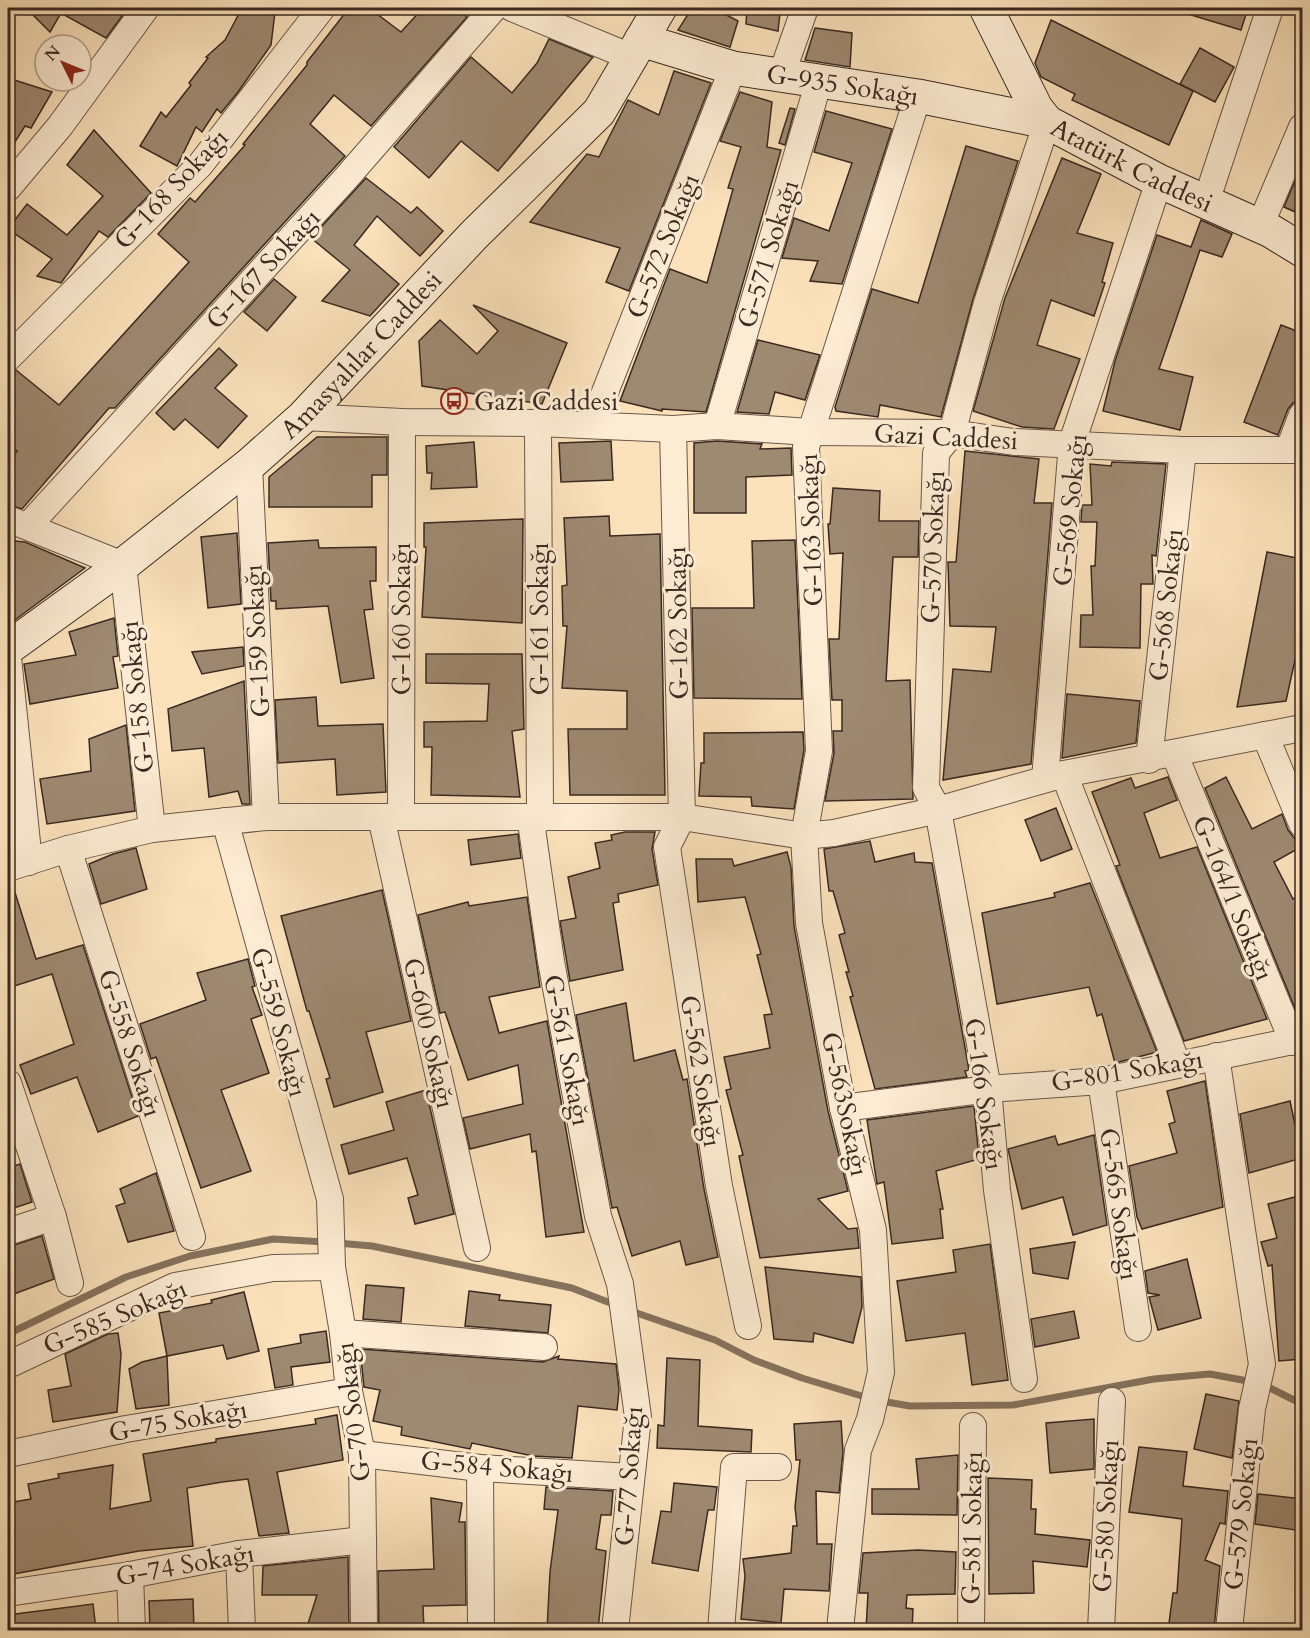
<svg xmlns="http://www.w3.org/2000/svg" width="1310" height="1638" font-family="Cardo,serif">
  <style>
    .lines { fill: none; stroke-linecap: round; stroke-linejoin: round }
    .stream { stroke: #86725e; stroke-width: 7 }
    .building { fill: #9e8971; stroke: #3a2821; stroke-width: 1.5 }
    .street-casing { stroke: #6a5648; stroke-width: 28 }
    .secondary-casing { stroke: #3a2821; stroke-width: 35 }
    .street { stroke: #fcecd3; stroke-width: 26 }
    .secondary { stroke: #fcecd3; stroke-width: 33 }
    .labels { text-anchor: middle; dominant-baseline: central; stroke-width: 6; stroke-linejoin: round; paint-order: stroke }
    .street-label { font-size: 26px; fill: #3a2821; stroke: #fcecd3 }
    .poi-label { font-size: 26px; fill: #3a2821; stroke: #fcecd3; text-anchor: start }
  </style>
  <rect width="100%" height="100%" fill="#fbe2bb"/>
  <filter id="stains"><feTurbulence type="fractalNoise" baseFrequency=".00333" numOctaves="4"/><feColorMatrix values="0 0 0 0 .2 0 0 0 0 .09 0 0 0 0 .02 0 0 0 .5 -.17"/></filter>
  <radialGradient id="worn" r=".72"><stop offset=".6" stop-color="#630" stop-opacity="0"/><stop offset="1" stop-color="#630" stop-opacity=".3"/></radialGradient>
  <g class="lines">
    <g class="stream">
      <polyline points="337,1243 372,1246 572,1288 618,1306"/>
      <polyline points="628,1310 715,1340 754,1360 802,1378 875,1400 910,1406 1013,1405 1154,1379 1210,1374 1253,1382"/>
      <polyline points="8,1334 126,1277 190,1256 273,1239 326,1242"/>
      <polyline points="1264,1385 1302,1404"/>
    </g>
  </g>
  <g class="building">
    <polygon points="26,8 128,8 106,38 61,13 50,32"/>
    <polygon points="242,8 267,8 275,12 271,45 238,92 221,113 217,109 202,132 196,127 177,166 140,146 161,112 166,117 191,85 189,83 208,58 206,57 225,40"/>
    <polygon points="349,8 369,8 401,32 423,8 456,8 467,17 371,126 334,95 310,124 345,156 115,408 109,408 22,509 10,505 8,503 8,463 17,451 8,442 8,373 16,370 59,405 189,262 158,234 190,198 195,202 245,145 243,144 307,65 307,62"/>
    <polygon points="692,8 713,8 738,21 730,47 678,30"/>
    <polygon points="747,8 768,8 780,13 778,31 746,24"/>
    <polygon points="1181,8 1248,8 1241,30 1181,12"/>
    <polygon points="1051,20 1193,91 1169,145 1072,100 1075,94 1041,77 1035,63"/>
    <polygon points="815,28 852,33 850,67 805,60"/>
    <polygon points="549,39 593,57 498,171 461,141 429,178 394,147 471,57 512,93 537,63"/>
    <polygon points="1200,48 1234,67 1215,102 1180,84"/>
    <polygon points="674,71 711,83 629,291 606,282 620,248 530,222 587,154 599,157 628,100 659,115"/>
    <polygon points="8,78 52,92 31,128 25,126 8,153"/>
    <polygon points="740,92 772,102 767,147 781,150 706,412 662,409 662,411 620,401 670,269 707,283 733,189 728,188 741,147 720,141"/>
    <polygon points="790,108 795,109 785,145 779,143"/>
    <polygon points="826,111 892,129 842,284 810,281 818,261 782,258 794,218 829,231 852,163 814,152"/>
    <polygon points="94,130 151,193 108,237 99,231 61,283 37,276 52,259 8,229 27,204 67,235 103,196 67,165"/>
    <polygon points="966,146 1018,161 973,299 941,417 880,405 878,417 836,411 835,407 872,289 918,303"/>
    <polygon points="1062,158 1101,174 1077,233 1113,243 1102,282 1105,283 1094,316 1051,300 1037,345 1080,359 1054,429 1022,427 973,411 1005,298"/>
    <polygon points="1302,164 1302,215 1284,207"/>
    <polygon points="366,178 411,213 417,207 443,231 420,256 377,216 354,245 399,284 370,316 322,301 350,270 311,238"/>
    <polygon points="1201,220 1232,234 1222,257 1200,250 1159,369 1193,377 1180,430 1103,411 1115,361 1157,235 1191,247"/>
    <polygon points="274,279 296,297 267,331 244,312"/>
    <polygon points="473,305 567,343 542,404 422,386 419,341 440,320 477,354 498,331"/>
    <polygon points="1281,325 1302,333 1302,396 1301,400 1293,403 1288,409 1278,435 1244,422"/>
    <polygon points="758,340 820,355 805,400 775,392 769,414 737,412"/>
    <polygon points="219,348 237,365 215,388 247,416 218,448 185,419 174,430 156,413"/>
    <polygon points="317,437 387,437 387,475 372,475 372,507 269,507 269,477"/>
    <polygon points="611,441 613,480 561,482 559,443"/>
    <polygon points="717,441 762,444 760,449 791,448 792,475 746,477 746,513 694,513 694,443"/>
    <polygon points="474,442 477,487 431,489 432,473 427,473 426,446"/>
    <polygon points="965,451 1039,459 1034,503 1052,503 1031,764 943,780 953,669 991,672 996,627 950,626 948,562 956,562"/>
    <polygon points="1112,462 1166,464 1156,556 1152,555 1153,584 1141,584 1140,648 1080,647 1081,615 1093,615 1091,566 1095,566 1097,522 1081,522 1082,505 1092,505 1090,464 1111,466"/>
    <polygon points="833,488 880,491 879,521 919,521 918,557 893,557 886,681 910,680 913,799 825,801 834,753 833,731 842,731 842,700 832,700 829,639 839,639 843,553 830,554 828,524 830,524"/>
    <polygon points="609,516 610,536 660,534 665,795 570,795 568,729 627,729 627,691 562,688 567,626 563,626 562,586 567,585 564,518"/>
    <polygon points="523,519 522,623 422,617 426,547 424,547 424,523"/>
    <polygon points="237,533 241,604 208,608 201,537"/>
    <polygon points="318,540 319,548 376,547 376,581 370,581 373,609 364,610 374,678 341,683 328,606 276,609 276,601 271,601 268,543"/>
    <polygon points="795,540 802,699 694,698 692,608 754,608 752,541"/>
    <polygon points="15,541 25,542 85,568 8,625 8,547"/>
    <polygon points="1267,552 1302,559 1302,628 1286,701 1237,707"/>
    <polygon points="114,618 118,656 113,657 118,688 30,704 24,664 76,655 69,632"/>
    <polygon points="243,647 244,666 202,674 192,652"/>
    <polygon points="426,654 522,654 524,729 512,731 520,797 431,795 432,747 424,747 424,722 487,721 489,684 426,683"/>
    <polygon points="244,681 250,804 242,804 238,791 209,797 204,748 172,751 168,709"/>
    <polygon points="1067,694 1140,701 1136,743 1062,758"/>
    <polygon points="316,697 318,726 383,724 386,792 337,795 335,759 278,763 275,700"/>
    <polygon points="126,725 135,811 47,824 40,779 91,771 89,739"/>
    <polygon points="803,732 804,750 794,809 752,806 751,797 699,796 701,763 704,763 704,733"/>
    <polygon points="1168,777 1177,800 1144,813 1160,858 1197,847 1267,1019 1184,1041 1117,869 1116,866 1120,865 1092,792 1131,778 1135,788"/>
    <polygon points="1226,777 1252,829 1282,814 1288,830 1301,847 1274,862 1293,899 1302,895 1302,1009 1296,1011 1205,788"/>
    <polygon points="1056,808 1072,849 1041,861 1025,820"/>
    <polygon points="625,832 655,832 652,849 658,885 618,894 619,902 613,903 623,970 570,981 560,921 576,918 568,877 600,868 595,843 612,840 611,835"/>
    <polygon points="518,834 521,858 471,865 468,840"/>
    <polygon points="870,841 875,862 914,853 915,862 932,863 969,1070 965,1071 967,1077 875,1089 850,997 853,996 846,972 849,972 839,935 845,933 833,891 829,891 824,849"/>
    <polygon points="136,848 147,889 101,904 89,864 113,854"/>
    <polygon points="787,852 791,867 794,926 828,1111 848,1191 818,1199 848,1229 857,1228 859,1248 760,1258 739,1156 743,1155 726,1090 731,1089 724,1057 770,1048 764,1015 772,1014 757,955 761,954 745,897 698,902 696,859 732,859 734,866"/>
    <polygon points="8,883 12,883 36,959 83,945 138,1116 98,1132 77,1077 31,1094 20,1065 74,1044 52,974 8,988"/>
    <polygon points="1090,883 1157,1052 1115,1063 1102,1014 1097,1016 1089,987 997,1004 982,913 1055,897 1054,893"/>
    <polygon points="382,890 411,1021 366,1032 383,1092 334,1107 326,1079 330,1078 309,1011 307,1011 281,916"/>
    <polygon points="527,897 540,987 489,997 499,1033 547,1021 584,1232 546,1237 536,1151 532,1152 530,1134 470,1149 463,1118 523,1104 518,1065 468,1080 445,1012 440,1013 418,915 468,902 469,906"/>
    <polygon points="248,959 255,986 252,987 262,1015 251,1019 269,1073 221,1090 251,1171 201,1188 156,1057 151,1059 140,1024 206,1000 197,973"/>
    <polygon points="626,1003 634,1061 675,1050 683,1080 687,1079 704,1189 718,1257 686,1265 680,1241 632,1256 617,1207 612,1208 576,1015"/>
    <polygon points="1205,1081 1223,1207 1142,1229 1137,1217 1129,1166 1177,1153 1169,1124 1175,1122 1167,1091"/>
    <polygon points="426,1090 454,1214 415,1224 408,1198 418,1195 407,1158 349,1174 341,1145 394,1130 386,1102"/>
    <polygon points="1290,1101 1302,1158 1249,1173 1240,1114"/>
    <polygon points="974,1106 979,1159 936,1171 943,1209 940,1209 943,1238 892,1244 884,1182 877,1184 867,1120"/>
    <polygon points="1094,1135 1107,1225 1073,1235 1063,1197 1022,1209 1008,1149 1055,1136 1058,1145"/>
    <polygon points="20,1164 32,1202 8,1210 8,1168"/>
    <polygon points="156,1173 174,1231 128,1242 116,1206 125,1203 120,1189"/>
    <polygon points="1302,1195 1302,1359 1279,1361 1272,1265 1268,1266 1261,1242 1277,1238 1268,1204"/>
    <polygon points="42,1236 54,1279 14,1294 8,1276 8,1247"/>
    <polygon points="1075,1242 1068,1279 1033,1273 1030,1249"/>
    <polygon points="990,1244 1008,1380 972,1385 965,1333 906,1341 897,1281 956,1272 953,1250"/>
    <polygon points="1187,1259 1201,1318 1158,1330 1149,1297 1160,1295 1148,1293 1145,1271"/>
    <polygon points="765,1267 861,1277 862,1307 853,1343 814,1333 813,1342 774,1339"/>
    <polygon points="366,1285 404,1288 401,1322 363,1319"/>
    <polygon points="469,1291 500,1295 499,1300 551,1305 548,1333 465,1326"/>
    <polygon points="244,1292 259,1351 227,1359 223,1345 167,1356 159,1313 212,1303 211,1300"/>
    <polygon points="1074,1311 1079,1338 1035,1347 1031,1319"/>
    <polygon points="326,1331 330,1362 291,1367 293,1385 275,1388 268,1349 301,1343 300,1335"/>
    <polygon points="118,1333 121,1354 117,1412 53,1422 48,1390 71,1386 65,1354 108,1334"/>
    <polygon points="360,1349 543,1362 559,1356 558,1359 616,1364 619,1390 617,1410 578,1406 572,1458 533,1456 472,1443 470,1449 401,1435 402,1427 373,1421 380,1390 364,1387"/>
    <polygon points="167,1356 169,1405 136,1409 129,1369 142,1362"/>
    <polygon points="667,1358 700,1360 698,1426 752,1430 751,1452 657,1448 658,1425 664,1426"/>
    <polygon points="1206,1394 1239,1401 1232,1458 1194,1449"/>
    <polygon points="337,1415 343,1460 277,1472 289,1533 259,1536 248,1479 222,1482 187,1488 193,1546 139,1551 8,1575 8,1503 31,1499 28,1484 59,1478 58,1474 113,1465 110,1509 151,1501 143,1454 216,1442 216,1439 316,1424 315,1419"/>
    <polygon points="1094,1419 1094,1469 1050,1473 1046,1423"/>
    <polygon points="841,1421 843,1452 839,1493 816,1491 817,1544 832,1544 829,1591 784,1589 781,1623 741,1619 745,1576 743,1559 791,1553 793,1526 797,1526 795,1507 800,1460 796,1460 794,1424"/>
    <polygon points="1139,1447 1187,1452 1183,1486 1228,1491 1225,1524 1220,1523 1205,1560 1220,1566 1214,1629 1169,1623 1173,1593 1177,1593 1182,1519 1129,1512"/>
    <polygon points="958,1455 957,1515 872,1514 872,1489 919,1489 916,1459"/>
    <polygon points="988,1478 1032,1480 1031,1509 1036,1509 1035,1534 1090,1540 1087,1567 1033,1561 1034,1593 989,1594"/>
    <polygon points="674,1483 717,1487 714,1510 708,1510 698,1571 652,1563 661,1511 671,1512"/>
    <polygon points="546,1487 613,1491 611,1515 601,1515 596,1549 606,1551 598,1630 547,1630 550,1572 558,1510 544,1509"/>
    <polygon points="1258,1494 1302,1499 1302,1531 1255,1524"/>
    <polygon points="431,1498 462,1503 459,1522 465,1522 466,1605 423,1606 424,1630 379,1630 378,1571 434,1569"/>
    <polygon points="918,1550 956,1552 955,1594 907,1595 906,1608 913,1609 912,1630 866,1630 868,1593 859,1593 863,1553"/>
    <polygon points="348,1557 349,1630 306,1630 317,1595 262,1595 263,1566"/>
    <polygon points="193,1599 194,1630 150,1630 149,1601"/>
    <polygon points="93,1604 96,1630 8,1630 8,1615"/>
  </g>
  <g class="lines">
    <defs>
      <g id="street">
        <polyline points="512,8 631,57"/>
        <polyline points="781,76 805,8"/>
        <polyline points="8,188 60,126 146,8"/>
        <polyline points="1206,202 1270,8"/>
        <polyline points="1260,226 1302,127"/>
        <polyline points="8,358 200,165 322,8"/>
        <polyline points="303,417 402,422 538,423 673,429 717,426 811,432 952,433 1014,442 1183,450 1302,450"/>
        <polyline points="538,423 540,816 532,829 551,961 598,1216 620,1284 638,1417 615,1630"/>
        <polyline points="592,425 733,68"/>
        <polyline points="717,426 819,81"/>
        <polyline points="673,429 682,817 667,847 719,1186 748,1326"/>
        <polyline points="1289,449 1302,415"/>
        <polyline points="249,465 266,817"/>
        <polyline points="8,519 123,565 152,829"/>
        <polyline points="28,526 347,177 494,8"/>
        <polyline points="8,658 29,862"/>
        <polyline points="1265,735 1302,824"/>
        <polyline points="1174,753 1293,1042"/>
        <polyline points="1149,760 1183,450"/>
        <polyline points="1064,774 1177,1063"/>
        <polyline points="1045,779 1072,443 1159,181"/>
        <polyline points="381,817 477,1248"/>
        <polyline points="401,817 402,422"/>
        <polyline points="225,821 330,1199 332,1267 343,1333 349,1391 362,1454 364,1630"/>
        <polyline points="68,849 192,1237"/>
        <polyline points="8,868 68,849 152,829 266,817 682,817 804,836 834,833 938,810 1064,774 1302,728"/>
        <polyline points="1216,1056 1262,1364 1252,1409 1229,1630"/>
        <polyline points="1101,1081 1138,1328"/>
        <polyline points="8,1083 53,1217 70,1283"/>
        <polyline points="843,1108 988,1089 1101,1081 1302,1039"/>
        <polyline points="8,1232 53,1217"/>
        <polyline points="343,1333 544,1347"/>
        <polyline points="8,1365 175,1286 273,1268 332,1267"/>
        <polyline points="1024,1379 997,1190 988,1089 938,810 926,788 936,453 952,433 987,303 1047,122"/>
        <polyline points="8,1454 126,1429 349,1391"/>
        <polyline points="362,1454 480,1468 631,1477"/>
        <polyline points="480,1468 481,1630"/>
        <polyline points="239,1554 242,1630"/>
        <polyline points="130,1575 132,1630"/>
        <polyline points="8,1593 130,1575 239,1554 363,1540"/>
        <polyline points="721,1630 734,1467 778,1467"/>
        <polyline points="840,1630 858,1450 870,1419 881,1372 873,1230 843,1108 809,923 804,836 819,751 806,447 918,96"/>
        <polyline points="971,1630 973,1426"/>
        <polyline points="1101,1630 1112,1401"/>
      </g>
      <g id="secondary">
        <path id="s1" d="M986,8l50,100 11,14 112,59 112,50 31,19"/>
        <path id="s2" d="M641,40l92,28 185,28 129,26"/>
        <path id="s3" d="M8,648l115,-83 126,-100 54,-48 171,-182 125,-123 61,-104"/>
      </g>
    </defs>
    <use href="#street" class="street-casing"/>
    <use href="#secondary" class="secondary-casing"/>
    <use href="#street" class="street"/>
    <use href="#secondary" class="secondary"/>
  </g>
  <defs>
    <symbol id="bus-ring" viewBox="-11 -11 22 22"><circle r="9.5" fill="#fcecd3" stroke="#8f2418" stroke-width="1.5"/><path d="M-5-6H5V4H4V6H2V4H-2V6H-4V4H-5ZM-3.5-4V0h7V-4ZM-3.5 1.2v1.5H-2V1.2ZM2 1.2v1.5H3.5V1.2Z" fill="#8f2418"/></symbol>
  </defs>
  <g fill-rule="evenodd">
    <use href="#bus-ring" x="439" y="386" width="30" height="30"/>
  </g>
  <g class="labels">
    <g class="street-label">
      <text stroke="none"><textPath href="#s2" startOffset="207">G-935 Sokağı</textPath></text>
      <text stroke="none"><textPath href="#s1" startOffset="225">Atatürk Caddesi</textPath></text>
      <text transform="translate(171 189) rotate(-47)">G-168 Sokağı</text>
      <text transform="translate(663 246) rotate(-68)">G-572 Sokağı</text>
      <text transform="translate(768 254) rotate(-73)">G-571 Sokağı</text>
      <text transform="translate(263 269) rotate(-47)">G-167 Sokağı</text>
      <text stroke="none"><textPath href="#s3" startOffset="460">Amasyalılar Caddesi</textPath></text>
      <text transform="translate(946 437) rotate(3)">Gazi Caddesi</text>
      <text transform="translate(1070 510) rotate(-84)">G-569 Sokağı</text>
      <text transform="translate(811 530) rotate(-92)">G-163 Sokağı</text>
      <text transform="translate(933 547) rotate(-88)">G-570 Sokağı</text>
      <text transform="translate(1166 605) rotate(-84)">G-568 Sokağı</text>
      <text transform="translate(401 619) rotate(-90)">G-160 Sokağı</text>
      <text transform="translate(539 619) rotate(-90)">G-161 Sokağı</text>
      <text transform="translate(678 623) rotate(-91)">G-162 Sokağı</text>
      <text transform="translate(257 641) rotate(-93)">G-159 Sokağı</text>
      <text transform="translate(137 697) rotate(-96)">G-158 Sokağı</text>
      <text transform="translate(1233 898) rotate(68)">G-164/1 Sokağı</text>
      <text transform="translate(279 1022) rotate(75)">G-559 Sokağı</text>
      <text transform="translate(429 1033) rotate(77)">G-600 Sokağı</text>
      <text transform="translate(130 1043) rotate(72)">G-558 Sokağı</text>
      <text transform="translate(567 1050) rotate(79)">G-561 Sokağı</text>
      <text transform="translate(701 1071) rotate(81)">G-562 Sokağı</text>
      <text transform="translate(1127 1071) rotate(-9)">G-801 Sokağı</text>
      <text transform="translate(984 1094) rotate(82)">G-166 Sokağı</text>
      <text transform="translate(845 1104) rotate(78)">G-563Sokağı</text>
      <text transform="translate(1119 1204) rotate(82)">G-565 Sokağı</text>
      <text transform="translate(115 1317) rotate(-23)">G-585 Sokağı</text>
      <text transform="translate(353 1412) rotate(-97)">G-70 Sokağı</text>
      <text transform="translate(178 1421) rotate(-10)">G-75 Sokağı</text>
      <text transform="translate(497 1467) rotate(5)">G-584 Sokağı</text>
      <text transform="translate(629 1476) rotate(-86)">G-77 Sokağı</text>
      <text transform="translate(1241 1514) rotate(-84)">G-579 Sokağı</text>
      <text transform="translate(1106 1516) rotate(-87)">G-580 Sokağı</text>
      <text transform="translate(972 1528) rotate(-89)">G-581 Sokağı</text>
      <text transform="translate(185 1565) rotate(-10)">G-74 Sokağı</text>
    </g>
    <g class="poi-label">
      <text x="474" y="401">Gazi Caddesi</text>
    </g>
  </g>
  <rect width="1310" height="1638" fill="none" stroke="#fbe2bb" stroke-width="30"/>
  <rect x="9" y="9" width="1292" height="1620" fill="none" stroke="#3a2821" stroke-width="3"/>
  <rect x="15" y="15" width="1280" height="1608" fill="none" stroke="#3a2821" stroke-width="1.5"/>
  <g transform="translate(63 63) rotate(313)"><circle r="28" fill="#fcecd3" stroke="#ae9e8c" stroke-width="1.5"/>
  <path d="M0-4.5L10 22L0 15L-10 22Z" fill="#8f2418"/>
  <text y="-9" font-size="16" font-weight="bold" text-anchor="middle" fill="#3a2821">N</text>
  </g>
  <rect width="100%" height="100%" filter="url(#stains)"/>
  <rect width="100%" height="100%" fill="url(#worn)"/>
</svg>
